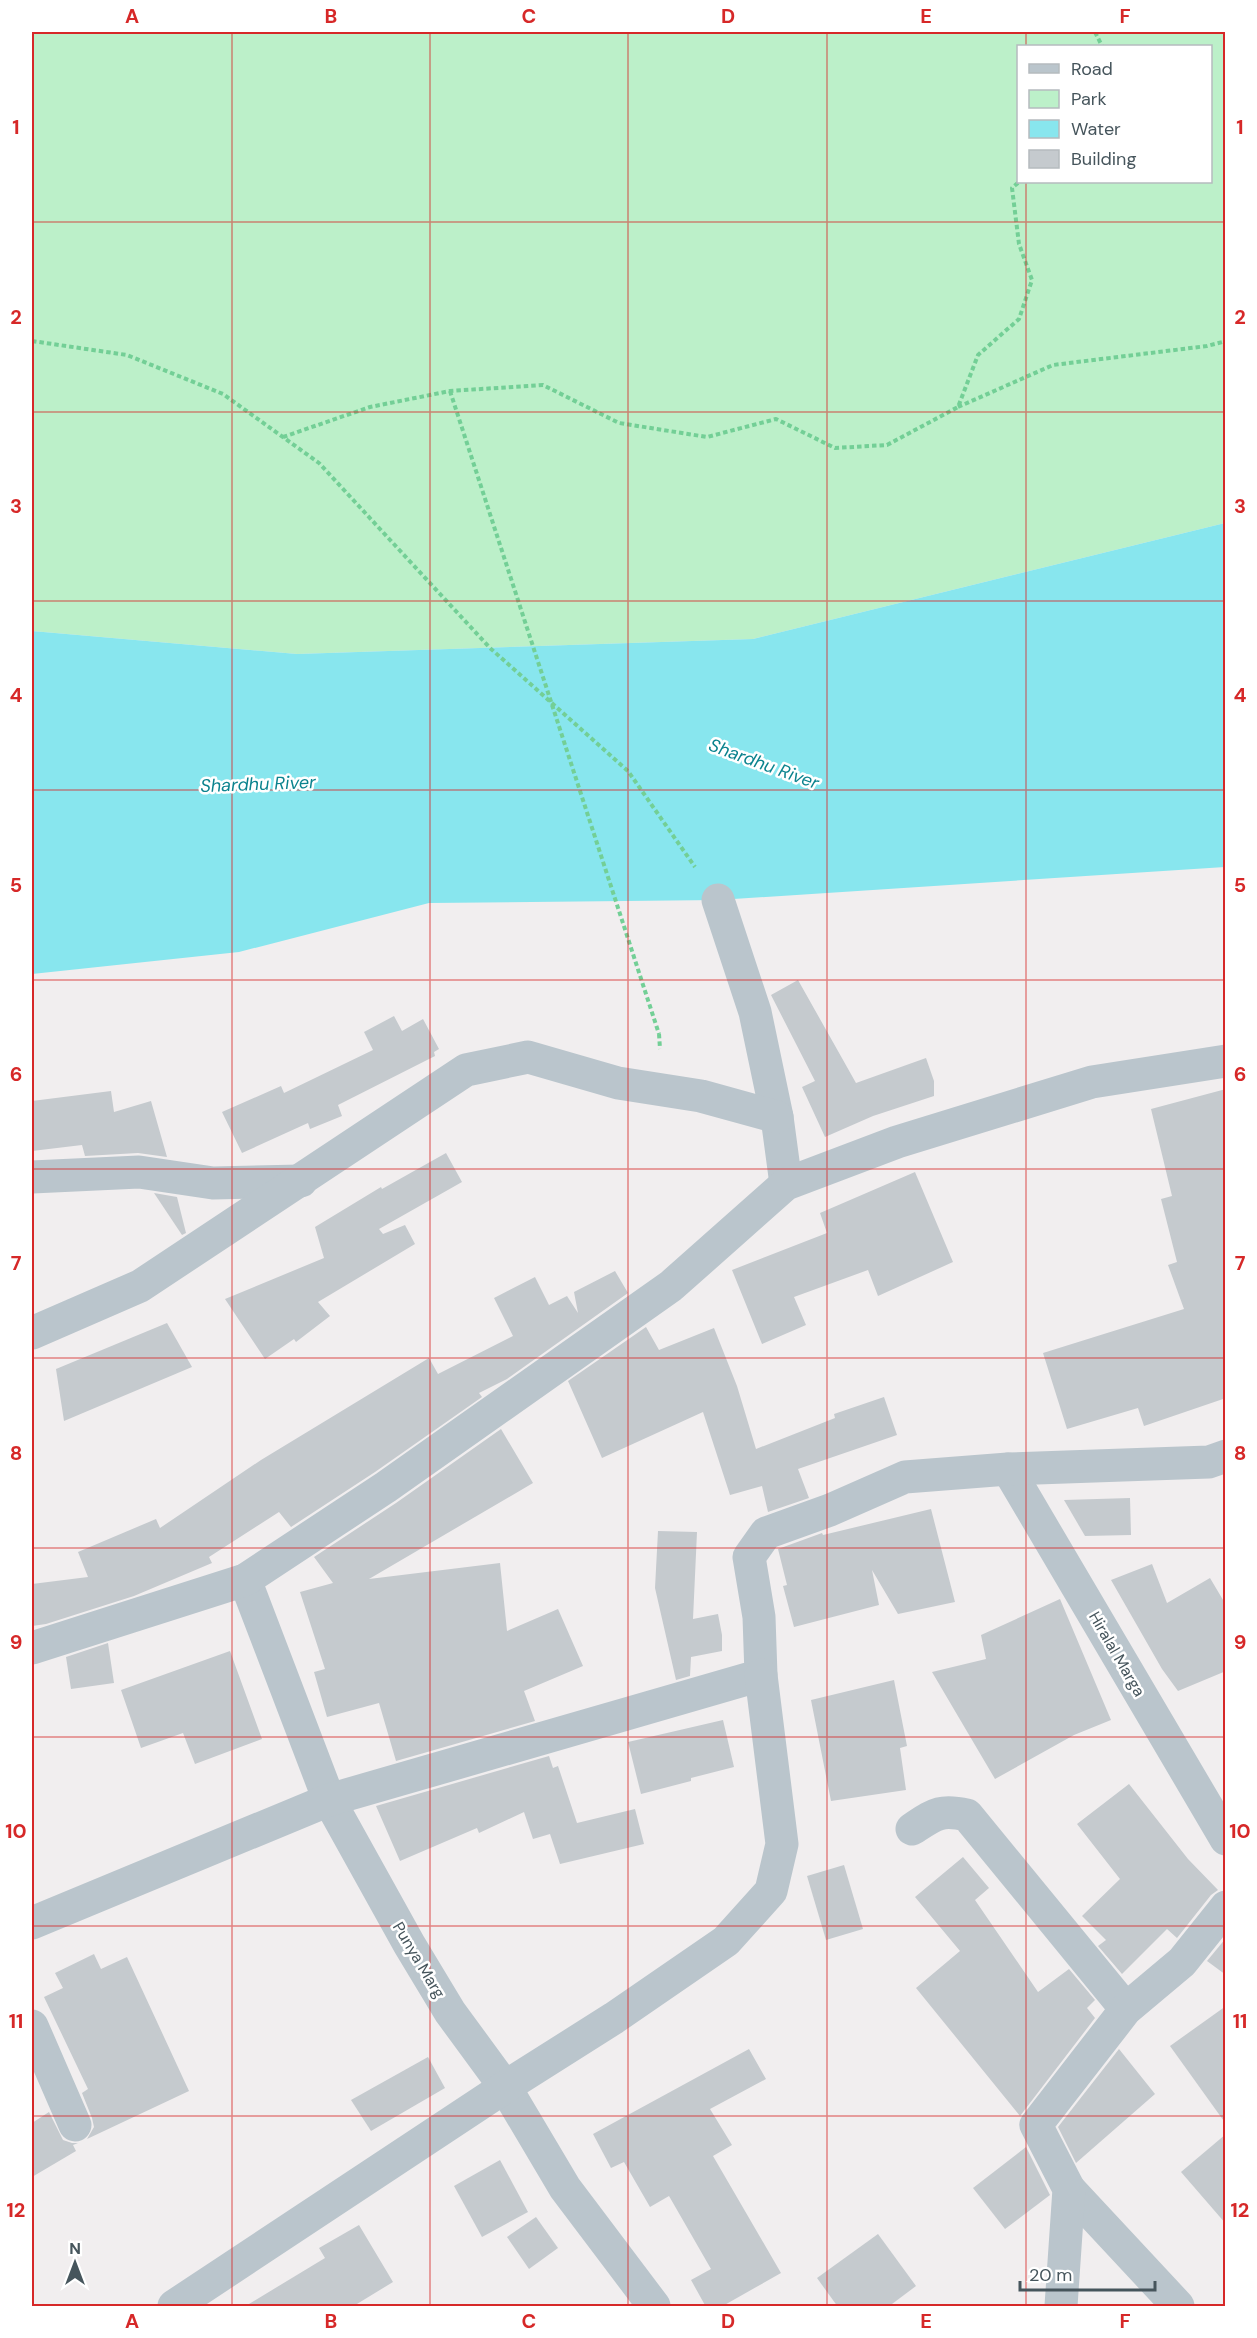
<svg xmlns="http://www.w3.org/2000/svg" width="1257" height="2338" font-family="'DM Sans',sans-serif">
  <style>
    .green { fill: #bcf0c9; fill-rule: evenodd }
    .water { fill: #88e6ee }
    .building { fill: #c5cace }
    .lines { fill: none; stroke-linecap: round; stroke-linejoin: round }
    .path { stroke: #73cf96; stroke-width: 4; stroke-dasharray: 4.5 3; stroke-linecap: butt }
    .street { stroke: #bac5cc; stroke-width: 33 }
    .path-bridge { stroke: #73cf96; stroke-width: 4; stroke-dasharray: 4.5 3; stroke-linecap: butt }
    .grid { fill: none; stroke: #d62828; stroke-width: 1.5; stroke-opacity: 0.55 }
    .labels { text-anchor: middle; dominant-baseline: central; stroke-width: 5; stroke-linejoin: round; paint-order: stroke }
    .street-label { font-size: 16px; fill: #46555c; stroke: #fff }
    .water-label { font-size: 18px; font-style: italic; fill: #0b838e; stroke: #fff }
    .neatline { fill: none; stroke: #d62828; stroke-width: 2 }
    .grid-label { font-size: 20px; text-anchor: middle; font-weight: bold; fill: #d62828 }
  </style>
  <rect width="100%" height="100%" fill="#f1eeef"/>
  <path class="green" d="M32,32h1193v491l-472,116 -456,15 -265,-23zM1018,46h192v136h-192z"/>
  <polygon class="water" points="1225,523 1225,867 718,900 429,903 239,952 32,974 32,631 297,654 753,639"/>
  <g class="building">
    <polygon points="798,980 856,1083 926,1058 934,1081 934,1096 873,1116 825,1137 802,1087 815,1081 771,995"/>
    <polygon points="394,1016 402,1031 423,1019 439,1049 434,1052 435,1056 338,1105 342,1116 310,1129 308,1123 242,1153 222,1112 281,1086 284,1093 373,1050 364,1032"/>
    <polygon points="1226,1089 1226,1398 1144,1426 1138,1408 1067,1429 1043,1353 1184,1309 1168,1265 1177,1262 1161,1199 1172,1196 1151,1109"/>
    <polygon points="111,1091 114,1112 151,1101 167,1157 138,1153 85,1156 82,1145 32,1151 32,1101"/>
    <polygon points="446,1153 462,1182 379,1229 383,1234 405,1225 415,1244 318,1302 330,1316 296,1342 294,1339 265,1359 225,1299 324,1258 315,1227 381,1187 382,1189"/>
    <polygon points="915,1172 953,1262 878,1296 868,1270 794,1297 806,1325 762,1344 732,1270 827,1233 820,1213"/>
    <polygon points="154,1193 177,1197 186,1233 182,1235"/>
    <polygon points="615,1271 628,1293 507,1379 479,1393 482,1397 375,1472 291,1527 279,1512 209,1557 212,1563 134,1596 46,1624 32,1626 32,1584 88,1577 78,1552 156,1519 160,1528 261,1460 429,1358 438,1374 513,1336 494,1298 535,1277 549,1305 567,1296 578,1313 574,1292"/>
    <polygon points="167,1323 192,1367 64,1421 56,1369"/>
    <polygon points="646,1327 659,1350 714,1328 737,1386 756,1449 835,1418 834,1414 884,1397 897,1435 798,1469 809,1498 768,1512 762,1486 730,1495 703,1412 602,1458 568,1381"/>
    <polygon points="501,1429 533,1483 369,1579 500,1563 507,1631 558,1609 583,1666 524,1691 535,1721 396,1761 379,1703 327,1717 314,1672 325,1669 300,1592 333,1583 314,1557 396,1503"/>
    <polygon points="1130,1498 1131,1535 1085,1536 1064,1500"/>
    <polygon points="931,1509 955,1602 898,1614 872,1570 879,1605 794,1627 783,1586 787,1585 778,1549 822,1533 823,1535"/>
    <polygon points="658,1531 697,1532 693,1619 718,1614 722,1635 722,1651 691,1657 690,1676 676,1680 655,1588"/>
    <polygon points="1152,1564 1167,1603 1210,1578 1226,1605 1226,1671 1178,1691 1162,1669 1111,1580"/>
    <polygon points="1060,1599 1111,1720 1074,1735 995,1779 932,1672 986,1659 981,1635"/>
    <polygon points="108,1643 114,1683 71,1689 66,1657"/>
    <polygon points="230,1651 262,1739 195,1764 183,1733 141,1748 121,1690"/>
    <polygon points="894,1680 907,1746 900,1748 906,1790 831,1801 811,1700"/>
    <polygon points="723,1720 734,1767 691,1778 691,1781 641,1794 628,1742"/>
    <polygon points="549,1756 553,1768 558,1766 577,1823 635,1809 644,1844 560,1864 550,1834 533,1839 524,1812 479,1833 477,1828 400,1861 376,1806"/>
    <polygon points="1129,1784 1188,1859 1218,1890 1211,1895 1177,1938 1167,1929 1122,1974 1098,1946 1106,1940 1082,1916 1120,1879 1077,1824"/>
    <polygon points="963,1857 989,1888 975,1900 1038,1992 1069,1969 1095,2000 1087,2008 1095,2018 1020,2116 916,1988 960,1951 915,1897"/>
    <polygon points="844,1865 863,1929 826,1940 807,1876"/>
    <polygon points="1226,1938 1226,1975 1207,1961"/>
    <polygon points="94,1954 101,1969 127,1957 189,2091 87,2139 94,2127 92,2118 82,2093 88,2089 44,1997 63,1988 55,1973"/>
    <polygon points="1226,2006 1226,2124 1170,2046"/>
    <polygon points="749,2049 766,2079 710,2109 732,2145 713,2156 781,2273 721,2307 706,2307 691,2280 711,2269 669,2196 650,2207 624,2162 611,2168 593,2134"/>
    <polygon points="1119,2049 1155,2094 1076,2163 1058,2127"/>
    <polygon points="428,2057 445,2088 371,2131 351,2100"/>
    <polygon points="49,2112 63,2140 72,2143 78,2143 73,2145 76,2151 32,2177 32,2123"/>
    <polygon points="1226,2134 1226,2224 1181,2172"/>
    <polygon points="1026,2147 1050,2195 1005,2229 973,2188"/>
    <polygon points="500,2160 528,2212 482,2237 454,2186"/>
    <polygon points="536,2217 558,2248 529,2269 507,2237"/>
    <polygon points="359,2225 393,2282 352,2307 244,2307 325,2258 319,2248"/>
    <polygon points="878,2234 916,2286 888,2307 838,2307 817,2278"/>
  </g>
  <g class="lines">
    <g class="path">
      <polyline points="1095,32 1102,46"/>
      <polyline points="32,341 127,355 223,394 319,463 490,648 628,771 695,867"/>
      <polyline points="958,407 1053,365 1207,346 1226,341"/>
      <polyline points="283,437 370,407 450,391 543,385 619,423 707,437 776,419 835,448 887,445 958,407 978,355 1019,319 1032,280 1019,244 1012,188 1019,182"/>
      <polyline points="659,1034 660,1049"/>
    </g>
    <g class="street">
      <polyline points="718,900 755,1012 777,1117 786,1184"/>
      <polyline points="32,1177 139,1172 213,1183 301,1181"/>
      <polyline points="32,1333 140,1286 466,1070 528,1057 618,1083 701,1096 777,1117"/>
      <polyline points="1008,1469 1226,1839"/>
      <polyline points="245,1580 329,1800 409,1944 450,2012 505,2087 565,2188 654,2306"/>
      <polyline points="32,1648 245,1580 386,1487 671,1286 786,1184 897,1142 1092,1082 1226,1061"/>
      <path d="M912,1829c23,-15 28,-20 55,-14l159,194"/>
      <polyline points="32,1923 329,1800 761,1675 759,1617 749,1557 766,1533 830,1510 905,1477 1008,1469 1209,1462 1226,1456"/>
      <polyline points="32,2026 75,2125"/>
      <polyline points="1069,2189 1178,2306"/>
      <polyline points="174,2306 505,2087 614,2018 726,1941 771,1891 782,1844 761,1675"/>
      <polyline points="1061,2306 1069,2189 1036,2125 1126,2009 1182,1962 1226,1907"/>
    </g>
    <polyline class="path-bridge" points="450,391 659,1034"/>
  </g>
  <path class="grid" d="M232,32v2274M430,32v2274M628,32v2274M827,32v2274M1026,32v14M1026,182v2124M32,222h1194M32,412h1194M32,601h1194M32,790h1194M32,980h1194M32,1169h1194M32,1358h1194M32,1548h1194M32,1737h1194M32,1926h1194M32,2116h1194"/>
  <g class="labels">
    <g class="street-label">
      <text transform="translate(1117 1654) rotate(60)">Hiralal Marga</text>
      <text transform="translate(419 1960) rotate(59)">Punya Marg</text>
    </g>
    <g class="water-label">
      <text transform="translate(764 764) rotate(20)">Shardhu River</text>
      <text transform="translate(258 784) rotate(-2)">Shardhu River</text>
    </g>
  </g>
  <rect width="1257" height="2338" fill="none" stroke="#ffffff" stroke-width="66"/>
  <rect x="1017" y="45" width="195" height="138" fill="#ffffff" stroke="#b5bbbe" stroke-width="1.5"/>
  <rect x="1029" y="64" width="30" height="9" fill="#bac5cc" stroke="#b5bbbe" stroke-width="1.5"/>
  <text x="1071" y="75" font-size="18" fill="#46555c">Road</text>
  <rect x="1029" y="90" width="30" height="18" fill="#bcf0c9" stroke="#b5bbbe" stroke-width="1.5"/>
  <text x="1071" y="105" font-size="18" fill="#46555c">Park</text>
  <rect x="1029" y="120" width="30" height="18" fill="#88e6ee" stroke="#b5bbbe" stroke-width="1.5"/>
  <text x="1071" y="135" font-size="18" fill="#46555c">Water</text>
  <rect x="1029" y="150" width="30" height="18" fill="#c5cace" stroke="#b5bbbe" stroke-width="1.5"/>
  <text x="1071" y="165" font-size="18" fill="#46555c">Building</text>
  <g transform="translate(75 2263)" stroke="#ffffff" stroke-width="4.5" paint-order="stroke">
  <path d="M0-4.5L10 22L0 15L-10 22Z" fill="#46555c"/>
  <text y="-9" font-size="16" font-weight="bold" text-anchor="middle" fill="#46555c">N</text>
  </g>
  <path d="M1020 2281v9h135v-9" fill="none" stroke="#46555c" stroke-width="3"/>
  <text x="1029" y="2281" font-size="18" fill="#46555c" stroke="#ffffff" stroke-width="4.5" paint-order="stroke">20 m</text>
  <rect x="33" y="33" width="1191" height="2272" class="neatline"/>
  <g class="grid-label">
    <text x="132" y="23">A</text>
    <text x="331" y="23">B</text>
    <text x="529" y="23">C</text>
    <text x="728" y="23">D</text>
    <text x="926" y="23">E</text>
    <text x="1125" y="23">F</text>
    <text x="16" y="134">1</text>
    <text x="1240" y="134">1</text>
    <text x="16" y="324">2</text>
    <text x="1240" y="324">2</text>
    <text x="16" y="513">3</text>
    <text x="1240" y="513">3</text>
    <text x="16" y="702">4</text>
    <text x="1240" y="702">4</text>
    <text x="16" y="892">5</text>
    <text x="1240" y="892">5</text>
    <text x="16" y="1081">6</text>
    <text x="1240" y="1081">6</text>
    <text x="16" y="1270">7</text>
    <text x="1240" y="1270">7</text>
    <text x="16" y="1460">8</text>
    <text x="1240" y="1460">8</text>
    <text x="16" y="1649">9</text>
    <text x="1240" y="1649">9</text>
    <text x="16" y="1838">10</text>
    <text x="1240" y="1838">10</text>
    <text x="16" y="2028">11</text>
    <text x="1240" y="2028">11</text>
    <text x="16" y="2217">12</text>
    <text x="1240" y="2217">12</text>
    <text x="132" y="2328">A</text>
    <text x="331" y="2328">B</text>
    <text x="529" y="2328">C</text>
    <text x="728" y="2328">D</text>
    <text x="926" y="2328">E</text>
    <text x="1125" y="2328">F</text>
  </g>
</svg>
